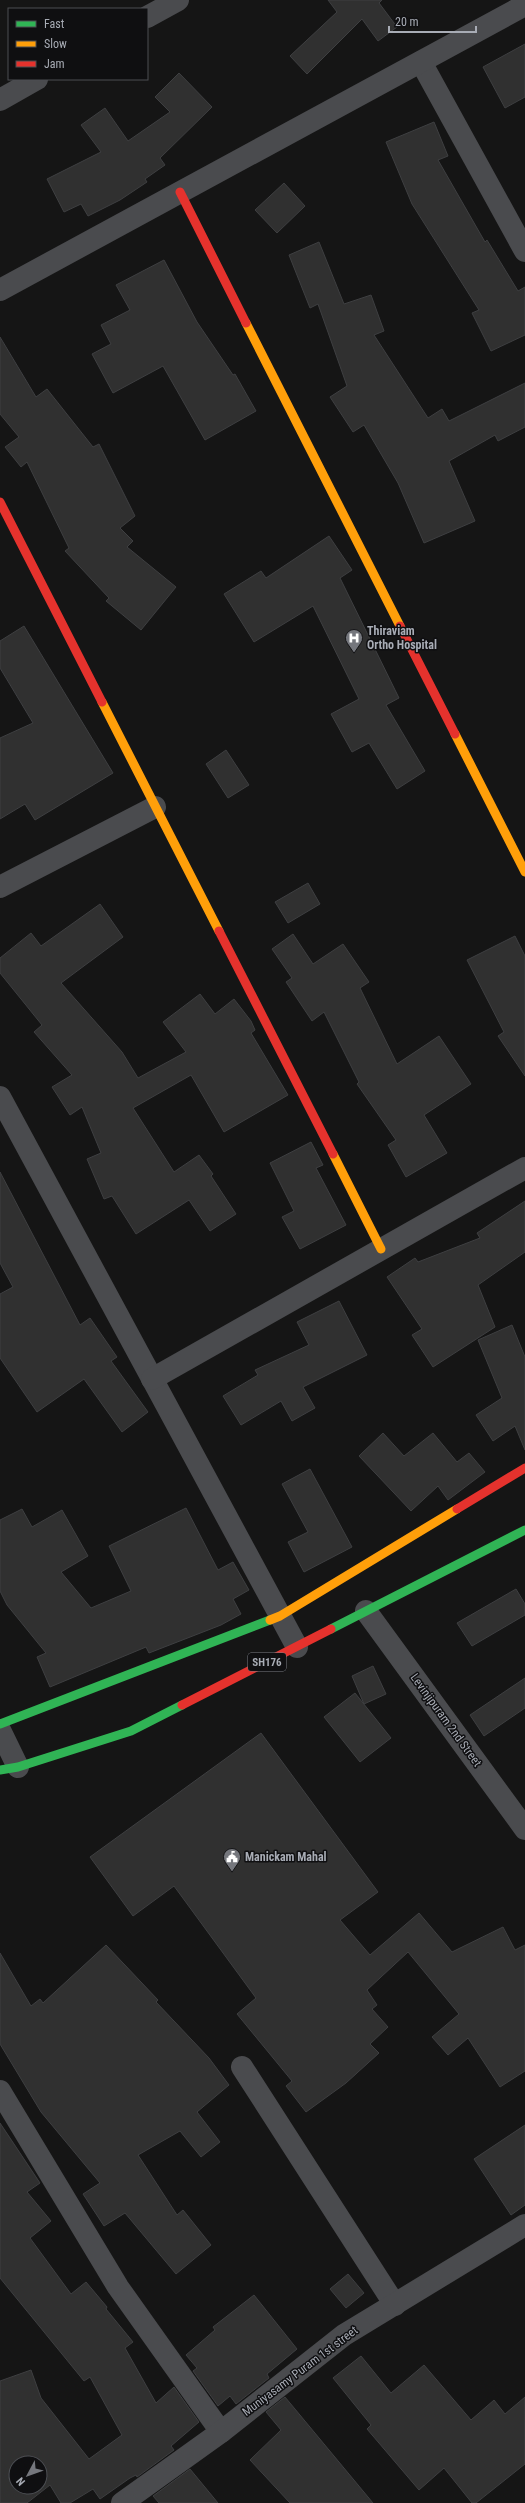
<svg xmlns="http://www.w3.org/2000/svg" width="525" height="2503" font-family="'Roboto Condensed',sans-serif">
  <style>
    .building { fill: #303030; stroke: #3e3f41; fill-rule: evenodd }
    .lines { fill: none; stroke-linecap: round; stroke-linejoin: round }
    .street { stroke: #4a4b4e; stroke-width: 22 }
    .fast { stroke: #30b455; stroke-width: 9 }
    .slow { stroke: #ff9f0a; stroke-width: 9 }
    .jam { stroke: #e5322d; stroke-width: 9 }
    .labels { text-anchor: middle; dominant-baseline: central; stroke-width: 3; stroke-linejoin: round; paint-order: stroke }
    .shield { fill: #0f0f11; stroke: #7a7d84; stroke-width: 1 }
    .shield-label { font-size: 11px; font-weight: bold; fill: #a8acb5 }
    .poi-label { font-size: 12px; font-weight: bold; fill: #a8acb5; stroke: #0f0f11; text-anchor: start }
    .street-label { font-size: 12px; fill: #a8acb5; stroke: #0f0f11 }
  </style>
  <rect width="100%" height="100%" fill="#151515"/>
  <g class="building">
    <polygon points="328,0 382,0 379,3 397,27 378,41 362,19 307,74 290,56 337,12"/>
    <polygon points="525,44 525,97 505,108 483,67"/>
    <polygon points="179,73 212,107 160,158 165,165 145,179 147,182 120,200 88,216 81,204 64,212 47,179 101,152 81,125 105,108 128,141 170,112 155,97"/>
    <polygon points="434,122 448,156 438,160 485,242 487,240 518,291 525,287 525,335 491,351 472,313 479,310 412,204 386,142"/>
    <polygon points="284,183 305,206 277,233 255,210"/>
    <polygon points="319,242 344,304 371,295 384,331 374,335 428,418 442,409 449,421 525,383 525,427 498,441 495,435 449,461 475,521 424,543 398,483 364,425 353,432 330,397 347,386 318,304 310,308 289,255"/>
    <polygon points="164,260 197,322 233,375 235,374 256,411 205,440 163,366 113,393 92,354 111,344 101,325 130,310 116,285"/>
    <polygon points="0,337 36,397 47,389 93,447 99,444 135,516 120,528 133,541 127,547 176,587 141,630 106,601 109,598 65,551 69,548 27,462 21,467 5,447 19,437 0,414"/>
    <polygon points="329,536 352,570 340,578 399,698 386,705 425,771 397,789 369,743 352,752 331,714 359,699 313,606 254,642 224,594 261,571 266,578"/>
    <polygon points="24,626 113,773 35,820 25,804 0,819 0,738 33,723 0,668 0,641"/>
    <polygon points="226,750 249,785 228,798 206,764"/>
    <polygon points="308,883 320,904 288,923 275,902"/>
    <polygon points="100,904 123,937 61,983 122,1052 138,1078 186,1052 163,1022 200,994 215,1014 234,999 251,1021 255,1030 251,1033 288,1095 224,1132 191,1075 133,1108 174,1172 199,1155 213,1174 211,1176 236,1214 210,1231 189,1200 136,1234 112,1196 104,1199 87,1159 101,1153 82,1107 70,1115 52,1087 72,1075 34,1032 42,1025 0,973 0,958 31,933 41,946"/>
    <polygon points="293,934 313,964 343,944 369,982 360,988 397,1064 439,1036 471,1084 424,1115 447,1153 406,1177 388,1145 396,1140 357,1084 359,1082 324,1012 312,1021 286,982 292,978 272,949"/>
    <polygon points="515,936 525,956 525,1076 498,1036 504,1032 467,960"/>
    <polygon points="311,1142 323,1165 316,1168 346,1225 300,1249 282,1217 294,1211 270,1163"/>
    <polygon points="0,1172 80,1325 90,1318 117,1357 111,1361 148,1412 122,1432 84,1379 37,1412 0,1358 0,1294 13,1287 0,1263"/>
    <polygon points="525,1201 525,1252 478,1285 495,1327 433,1367 412,1335 422,1329 387,1277 415,1258 418,1262 480,1238 477,1233"/>
    <polygon points="339,1301 367,1355 303,1387 315,1408 292,1421 281,1401 241,1425 223,1396 258,1375 255,1370 309,1345 297,1322"/>
    <polygon points="512,1325 525,1357 525,1450 515,1426 493,1441 476,1415 502,1398 478,1340"/>
    <polygon points="383,1433 404,1456 433,1433 457,1462 469,1453 485,1472 448,1500 438,1486 411,1511 359,1456"/>
    <polygon points="310,1469 352,1547 304,1572 288,1542 308,1532 282,1484"/>
    <polygon points="186,1508 218,1570 233,1562 249,1590 233,1599 241,1614 221,1625 149,1653 146,1647 50,1687 37,1657 46,1653 7,1605 0,1591 0,1520 22,1509 32,1527 62,1510 88,1556 61,1572 91,1608 131,1591 109,1546"/>
    <polygon points="516,1589 525,1604 525,1615 472,1646 457,1623"/>
    <polygon points="373,1666 386,1694 364,1704 352,1676"/>
    <polygon points="525,1678 525,1708 484,1736 470,1715"/>
    <polygon points="355,1693 391,1738 360,1762 324,1717"/>
    <polygon points="261,1733 378,1892 340,1920 370,1955 419,1913 452,1952 503,1927 515,1950 525,1945 525,2071 500,2087 468,2038 448,2055 432,2037 459,2014 408,1952 367,1990 377,2005 372,2009 388,2027 370,2044 379,2053 346,2083 306,2112 286,2086 292,2081 237,2014 256,1998 174,1886 133,1916 90,1857"/>
    <polygon points="106,1945 158,2000 156,2002 209,2058 229,2085 197,2112 220,2142 201,2157 180,2131 138,2155 177,2215 183,2210 211,2245 176,2274 125,2213 104,2226 83,2194 100,2183 41,2112 0,2044 0,1953 31,2006 40,1999 43,2003"/>
    <path d="M0,2123l40,60 -13,9 24,29 -21,17 41,56 15,-12 21,25 -1,2 27,33 -8,6 31,55 18,-16 25,35 -28,24 3,4 -37,27 -1,-2 -6,3 -30,21 -7,-10 -23,14h-9l-11,-18 -23,18h-27v-122l31,-11 10,28 48,61 33,-24 -32,-58 -6,4 -84,-103zM16,2463h24v24h-24z"/>
    <polygon points="525,2125 525,2205 511,2215 474,2159"/>
    <polygon points="348,2274 364,2293 346,2308 330,2289"/>
    <polygon points="254,2295 297,2349 267,2374 269,2378 236,2404 230,2396 218,2406 193,2371 197,2368 186,2355 215,2330 213,2327"/>
    <polygon points="361,2356 391,2393 424,2365 471,2420 494,2400 505,2414 525,2397 525,2464 476,2503 472,2503 444,2468 419,2490 367,2429 371,2425 333,2378"/>
    <polygon points="285,2397 373,2503 290,2503 250,2460 281,2430 266,2412"/>
    <polygon points="190,2469 218,2503 159,2503 153,2496"/>
  </g>
  <g class="lines">
    <g class="street">
      <polyline points="147,17 178,0"/>
      <polyline points="421,62 525,251"/>
      <polyline points="0,100 37,79"/>
      <polyline points="0,290 525,5"/>
      <polyline points="0,887 155,807"/>
      <polyline points="0,1097 297,1647"/>
      <polyline points="152,1379 525,1168"/>
      <polyline points="366,1611 525,1829"/>
      <polyline points="0,1730 18,1767"/>
      <polyline points="242,2067 395,2305"/>
      <polyline points="0,2091 118,2287 221,2432"/>
      <polyline points="122,2503 221,2432 344,2335 525,2225"/>
    </g>
    <g class="fast">
      <polyline points="331,1629 525,1530"/>
      <polyline points="0,1724 270,1620"/>
      <polyline points="0,1770 18,1767 131,1731 182,1705"/>
    </g>
    <g class="slow">
      <polyline points="246,323 400,626"/>
      <polyline points="102,702 219,931"/>
      <polyline points="455,734 525,872"/>
      <polyline points="333,1154 381,1249"/>
      <polyline points="270,1620 280,1616 457,1509"/>
    </g>
    <g class="jam">
      <polyline points="180,192 246,323"/>
      <polyline points="0,502 102,702"/>
      <polyline points="400,626 455,734"/>
      <polyline points="219,931 333,1154"/>
      <polyline points="457,1509 525,1468"/>
      <polyline points="182,1705 331,1629"/>
    </g>
  </g>
  <defs>
    <symbol id="hospital-pin" viewBox="-11 -11 22 30"><path d="M0 17L-7.5 6A9.5 9.5 0 1 1 7.5 6Z" fill="#75777d" stroke="#0f0f11"/><path d="M-5-5h3v3.5h4V-5h3V5h-3V1.5h-4V5h-3Z" fill="#fff"/></symbol>
    <symbol id="civic-pin" viewBox="-11 -11 22 30"><path d="M0 17L-7.5 6A9.5 9.5 0 1 1 7.5 6Z" fill="#75777d" stroke="#0f0f11"/><path d="M-.6-6.5H3V-4.5H.6V-3L4-1V1h2V6H-6V1h2V-1L-.6-3ZM-1.2 2.5V6h2.4V2.5Z" fill="#fff"/></symbol>
  </defs>
  <g fill-rule="evenodd">
    <use href="#hospital-pin" x="344" y="628" width="20" height="27"/>
    <use href="#civic-pin" x="222" y="1847" width="20" height="27"/>
  </g>
  <g class="labels">
    <rect class="shield" x="248" y="1653" width="38" height="18" rx="3"/>
    <g class="shield-label">
      <text x="267" y="1662">SH176</text>
    </g>
    <g class="poi-label">
      <text x="367" y="631">Thiraviam<tspan x="367" dy="14">Ortho Hospital</tspan></text>
      <text x="245" y="1857">Manickam Mahal</text>
    </g>
    <g class="street-label">
      <text transform="translate(446 1720) rotate(54)">Levinjipuram 2nd Street</text>
      <text transform="translate(300 2371) rotate(-37)">Muniyasamy Puram 1st street</text>
    </g>
  </g>
  <rect x="8" y="8" width="140" height="72" fill="#0f0f11" stroke="#4c4e53"/>
  <rect x="16" y="21" width="20" height="6" fill="#30b455" stroke="#4c4e53"/>
  <text x="44" y="28" font-size="12" fill="#a8acb5">Fast</text>
  <rect x="16" y="41" width="20" height="6" fill="#ff9f0a" stroke="#4c4e53"/>
  <text x="44" y="48" font-size="12" fill="#a8acb5">Slow</text>
  <rect x="16" y="61" width="20" height="6" fill="#e5322d" stroke="#4c4e53"/>
  <text x="44" y="68" font-size="12" fill="#a8acb5">Jam</text>
  <g transform="translate(28 2475) rotate(229)"><circle r="19" fill="#0f0f11" stroke="#4c4e53"/>
  <path d="M0-3L7 15L0 10L-7 15Z" fill="#75777d"/>
  <text y="-6" font-size="11" font-weight="bold" text-anchor="middle" fill="#a8acb5">N</text>
  </g>
  <path d="M389 26v6h87v-6" fill="none" stroke="#a8acb5" stroke-width="2"/>
  <text x="395" y="26" font-size="12" fill="#a8acb5" stroke="#0f0f11" stroke-width="3" paint-order="stroke">20 m</text>
</svg>
